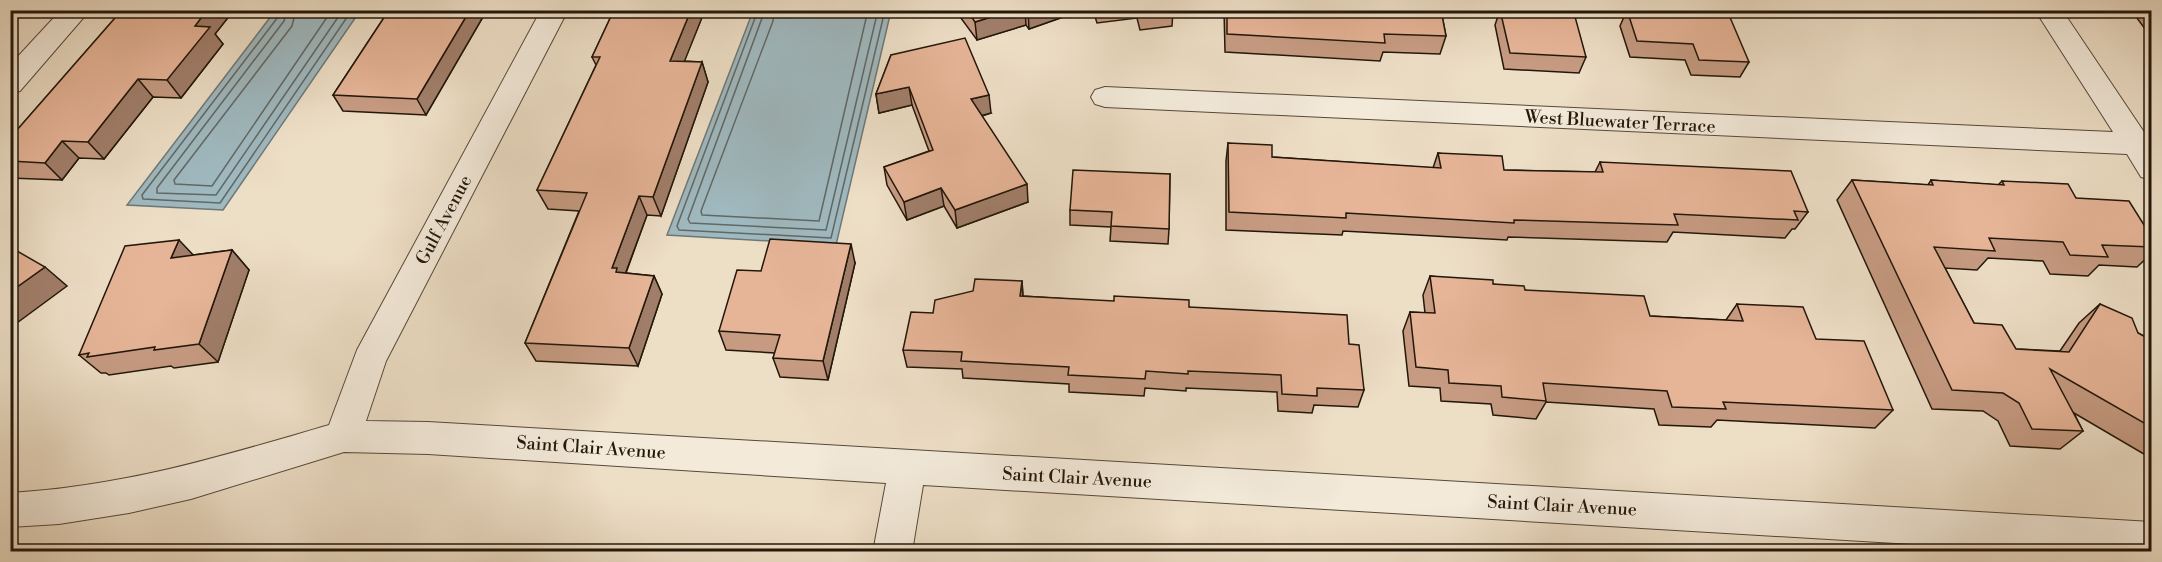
<svg xmlns="http://www.w3.org/2000/svg" width="2162" height="562" font-family="'Libre Bodoni',serif">
  <style>
    .water { fill: #9fb9c0; stroke: #6d7877; stroke-width: 1.5 }
    .lines { fill: none; stroke-linecap: round; stroke-linejoin: round }
    .shore { stroke: #616865; stroke-width: 1.5 }
    .minor-casing { stroke: #564939; stroke-width: 2 }
    .minor { fill: #f3eada; fill-rule: evenodd }
    .wall { fill: #c69b82; stroke: #23170a; stroke-width: 1.5 }
    .shaded-wall { fill: #a17e6a; stroke: #23170a; stroke-width: 1.5 }
    .building { fill: #e6b497; stroke: #23170a; stroke-width: 1.5 }
    .labels { text-anchor: middle; dominant-baseline: central; stroke-width: 4.5; stroke-linejoin: round; paint-order: stroke }
    .street-label { font-size: 18px; fill: #23170a; stroke: #f3eada }
  </style>
  <rect width="100%" height="100%" fill="#eddec6"/>
  <filter id="stains"><feTurbulence type="fractalNoise" baseFrequency=".00333" numOctaves="4"/><feColorMatrix values="0 0 0 0 .2 0 0 0 0 .09 0 0 0 0 .02 0 0 0 .5 -.17"/></filter>
  <radialGradient id="worn" r=".72"><stop offset=".6" stop-color="#630" stop-opacity="0"/><stop offset="1" stop-color="#630" stop-opacity=".3"/></radialGradient>
  <g class="water">
    <polygon points="275,11 360,11 223,210 127,205"/>
    <polygon points="753,11 891,11 836,245 667,235"/>
  </g>
  <g class="lines">
    <g class="shore">
      <polyline points="279,10 278,17 142,195 143,199 220,203 352,10"/>
      <polyline points="287,10 284,21 157,188 157,193 216,195 343,10"/>
      <polyline points="296,10 292,26 174,180 175,184 212,186 332,10"/>
      <polyline points="758,10 677,226 679,230 831,238 885,10"/>
      <polyline points="765,10 688,219 690,223 826,230 878,10"/>
      <polyline points="774,10 773,21 701,211 702,215 819,221 868,10"/>
    </g>
    <defs>
      <g id="minor">
        <polygon points="61,10 90,10 20,91 10,94 10,65"/>
        <path d="M541,10h27l-182,351 -20,60 62,1 1724,100v30h-107l-1122,-67 -11,67h-39l13,-69 -458,-29 -84,-2 -153,47 -62,14 -70,11 -49,3v-34c115,-7 210,-36 319,-68l28,-75z"/>
        <polygon points="2035,10 2062,10 2152,144 2152,180 2141,177 2127,154 1105,107 1095,104 1091,97 1095,90 1105,87 2113,132"/>
      </g>
    </defs>
    <use href="#minor" class="minor-casing"/>
    <use href="#minor" class="minor"/>
  </g>
  <g class="wall">
    <polygon points="122,10 234,10 215,34 223,44 181,98 153,97 104,159 79,158 62,180 10,178 10,138"/>
    <polygon points="382,10 487,10 426,115 343,111 333,95 385,16"/>
    <polygon points="614,10 705,10 684,61 702,62 708,82 661,216 647,215 626,273 654,276 662,294 638,366 536,361 525,343 579,211 548,209 537,190 596,65 592,57"/>
    <polygon points="955,10 1083,10 1029,29 1026,25 977,40"/>
    <polygon points="1093,10 1173,10 1172,26 1140,30 1137,18 1097,23"/>
    <polygon points="1224,10 1441,10 1446,36 1440,54 1383,52 1380,61 1225,52"/>
    <polygon points="1500,10 1523,10 1586,57 1579,73 1504,69 1495,25"/>
    <polygon points="1627,10 1749,62 1740,77 1691,75 1685,60 1630,57 1620,26"/>
    <polygon points="2131,10 2151,10 2151,37"/>
    <polygon points="891,55 991,113 982,116 1028,202 957,228 944,206 907,220 887,185 884,167 929,151 912,105 879,113 876,94"/>
    <polygon points="1228,143 1272,157 1433,168 1438,153 1504,170 1595,172 1600,162 1808,212 1795,229 1792,229 1785,238 1673,232 1667,242 1508,237 1507,240 1343,231 1342,235 1226,230 1226,161"/>
    <polygon points="1170,174 1169,229 1168,244 1110,241 1111,227 1070,225 1070,210"/>
    <polygon points="1852,180 1928,185 1931,180 1998,185 2002,181 2076,198 2151,236 2151,254 2137,267 2099,265 2088,276 2050,274 2043,261 1988,258 1977,270 1945,268 1974,323 2016,349 2060,351 2079,323 2100,304 2138,333 2151,340 2151,455 2149,457 2074,413 2083,431 2060,449 2010,446 1998,421 1983,411 1932,409 1837,200"/>
    <polygon points="232,250 249,270 218,362 174,368 171,366 109,375 106,373 101,373 79,355 193,255"/>
    <polygon points="855,263 828,380 780,377 773,358 775,353 726,350 719,331"/>
    <polygon points="1430,276 1493,284 1525,290 1650,316 1726,320 1737,304 1816,339 1893,410 1875,428 1717,420 1711,427 1659,425 1654,409 1546,402 1536,419 1493,415 1491,404 1441,401 1440,388 1409,386 1403,331 1410,312 1425,313 1423,295"/>
    <polygon points="1022,281 1023,296 1189,307 1349,344 1364,390 1358,407 1314,405 1312,413 1278,411 1277,392 1186,388 1186,391 1145,388 1144,396 1069,392 1069,384 963,378 962,369 907,367 903,350 933,313"/>
  </g>
  <g class="shaded-wall">
    <polygon points="207,10 234,10 215,34 223,44 181,98 167,80 195,26"/>
    <polygon points="470,10 487,10 426,115 417,99"/>
    <polygon points="691,10 705,10 677,80 670,61"/>
    <polygon points="1013,10 1025,10 1026,25 977,40 975,22"/>
    <polygon points="1030,10 1083,10 1029,29 1028,11"/>
    <polygon points="702,62 708,82 661,216 653,197"/>
    <polygon points="138,79 153,97 104,159 88,142"/>
    <polygon points="909,87 912,105 879,113 876,94"/>
    <polygon points="989,95 991,113 973,118 971,99"/>
    <polygon points="62,141 79,158 62,180 45,163"/>
    <polygon points="1027,184 1028,202 957,228 955,210"/>
    <polygon points="941,188 944,206 907,220 904,202"/>
    <polygon points="639,196 647,215 623,280 612,268"/>
    <polygon points="179,240 197,259 171,258"/>
    <polygon points="851,244 855,263 828,380 823,361"/>
    <polygon points="232,250 249,270 218,362 199,344"/>
    <polygon points="45,267 67,286 10,328 10,292"/>
    <polygon points="654,276 662,294 638,366 629,348"/>
    <polygon points="1022,281 1023,298 1020,296"/>
  </g>
  <g class="building">
    <polygon points="122,10 207,10 195,26 210,27 167,80 138,79 88,142 62,141 45,163 10,161 10,138"/>
    <polygon points="389,10 470,10 417,99 333,95"/>
    <polygon points="614,10 691,10 670,61 702,62 653,197 639,196 612,268 617,268 616,272 654,276 629,348 525,343 587,193 537,190 600,57 592,57"/>
    <polygon points="967,10 1013,10 975,22"/>
    <polygon points="1227,10 1441,10 1446,36 1384,34 1385,43 1227,34"/>
    <polygon points="1500,10 1523,10 1574,13 1586,57 1510,53"/>
    <polygon points="1627,10 1729,15 1749,62 1699,60 1693,44 1637,41"/>
    <polygon points="965,38 989,95 971,99 1027,184 955,210 941,188 904,202 884,167 933,150 909,87 876,94 891,55"/>
    <polygon points="1228,143 1272,145 1272,157 1441,168 1438,153 1502,156 1504,170 1603,172 1600,162 1791,171 1808,212 1794,211 1798,220 1674,214 1678,225 1514,220 1514,223 1346,213 1346,218 1229,212"/>
    <polygon points="1073,170 1170,174 1169,229 1111,226 1112,212 1070,210"/>
    <polygon points="1852,180 1933,185 1931,180 2004,185 2002,181 2068,184 2076,198 2129,201 2151,236 2151,247 2102,245 2108,257 2070,255 2063,242 1989,238 1995,251 1934,247 1974,323 2002,325 2016,349 2069,352 2100,304 2132,318 2138,333 2151,340 2151,427 2050,369 2083,431 2032,429 2019,403 2003,393 1952,390"/>
    <polygon points="770,239 851,244 823,361 773,358 780,335 719,331 737,270 761,271"/>
    <polygon points="179,240 171,258 232,250 199,344 154,350 155,347 87,357 89,353 79,355 125,246"/>
    <polygon points="10,247 45,267 10,292"/>
    <polygon points="1430,276 1493,280 1493,284 1524,286 1525,290 1644,296 1650,316 1743,321 1737,304 1803,307 1816,339 1864,341 1893,410 1723,402 1726,409 1672,407 1667,391 1543,383 1546,401 1502,397 1501,386 1449,383 1448,370 1416,367 1410,312 1435,313"/>
    <polygon points="975,279 1022,281 1020,296 1114,301 1114,296 1189,300 1189,307 1347,315 1349,344 1359,345 1364,390 1317,388 1317,396 1282,394 1281,375 1188,371 1188,374 1146,371 1145,379 1068,375 1069,367 961,361 962,352 903,350 911,312 933,313 935,300 973,291"/>
  </g>
  <g class="labels">
    <g class="street-label">
      <text transform="translate(1620 122) rotate(3)">West Bluewater Terrace</text>
      <text transform="translate(444 220) rotate(-62)">Gulf Avenue</text>
      <text transform="translate(591 448) rotate(4)">Saint Clair Avenue</text>
      <text transform="translate(1077 478) rotate(3)">Saint Clair Avenue</text>
      <text transform="translate(1562 506) rotate(3)">Saint Clair Avenue</text>
    </g>
  </g>
  <rect width="2162" height="562" fill="none" stroke="#eddec6" stroke-width="36"/>
  <rect x="12" y="12" width="2138" height="538" fill="none" stroke="#23170a" stroke-width="3"/>
  <rect x="18" y="18" width="2126" height="526" fill="none" stroke="#23170a" stroke-width="1.5"/>
  <rect width="100%" height="100%" filter="url(#stains)"/>
  <rect width="100%" height="100%" fill="url(#worn)"/>
</svg>
